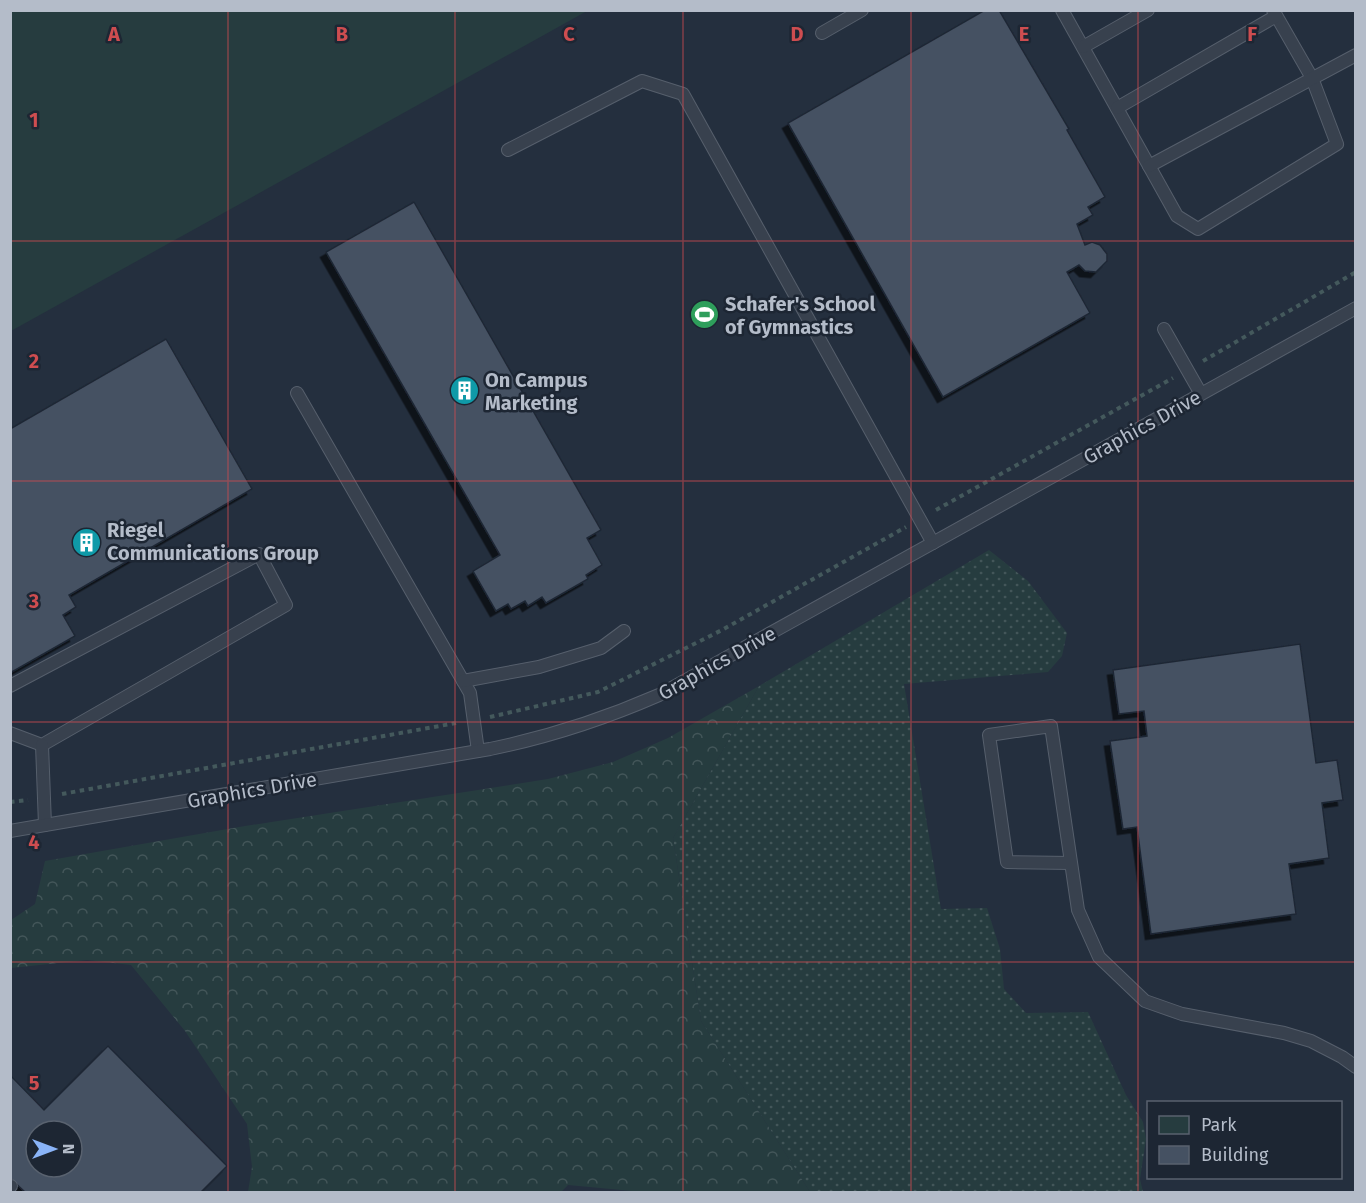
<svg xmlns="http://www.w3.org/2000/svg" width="1366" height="1203" font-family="'Fira Sans',sans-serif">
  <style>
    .grass { fill: url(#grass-dots) }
    .forest { fill: url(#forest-crowns) }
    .green { fill: #263c3f }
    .building { fill: #455162; stroke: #1f2835; stroke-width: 1.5; fill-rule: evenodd; filter: url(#shadow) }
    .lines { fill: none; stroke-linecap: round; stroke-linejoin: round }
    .lane-casing { stroke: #565f6c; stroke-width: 14 }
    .path { stroke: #44595c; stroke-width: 4; stroke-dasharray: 4.5 4.5; stroke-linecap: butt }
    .lane { stroke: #38414e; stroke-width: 12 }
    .grid { fill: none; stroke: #ce4d50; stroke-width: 1.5; stroke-opacity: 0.55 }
    .labels { text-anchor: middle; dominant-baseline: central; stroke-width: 5; stroke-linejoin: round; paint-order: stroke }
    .poi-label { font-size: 20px; font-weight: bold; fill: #b4bcc9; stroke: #1d2633; text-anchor: start }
    .street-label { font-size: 20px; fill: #b4bcc9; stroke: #1d2633 }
    .grid-label { font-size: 20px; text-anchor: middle; font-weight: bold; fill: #ce4d50; stroke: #1d2633; stroke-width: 5; stroke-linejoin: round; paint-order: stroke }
  </style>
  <defs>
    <pattern id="grass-dots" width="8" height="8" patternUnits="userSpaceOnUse" patternTransform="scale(1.5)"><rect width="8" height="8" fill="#263c3f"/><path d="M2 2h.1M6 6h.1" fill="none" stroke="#435659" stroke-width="1.8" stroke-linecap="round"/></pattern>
    <pattern id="forest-crowns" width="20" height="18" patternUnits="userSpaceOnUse" patternTransform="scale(1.5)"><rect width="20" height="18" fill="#263c3f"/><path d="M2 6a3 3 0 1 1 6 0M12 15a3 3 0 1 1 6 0" fill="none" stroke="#435659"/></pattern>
    <filter id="shadow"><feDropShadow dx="-5.5" dy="5.5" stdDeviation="0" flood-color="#0009"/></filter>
  </defs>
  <rect width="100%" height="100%" fill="#242f3e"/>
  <polygon class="grass" points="989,550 1028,581 1067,633 1062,656 1048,672 904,684 941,909 987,908 1000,949 1004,989 1026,1013 1088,1012 1126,1095 1143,1122 1146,1139 1140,1179 1143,1192 810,1192 701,1021 673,838 759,686"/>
  <polygon class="forest" points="759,686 673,838 701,1021 810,1192 643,1192 568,1185 561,1192 248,1192 252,1167 247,1124 185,1031 131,965 87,960 11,968 11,920 35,904 45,861 239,827 548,779 613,762 668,738"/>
  <polygon class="green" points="11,10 587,10 587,11 11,331"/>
  <g class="building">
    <polygon points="985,10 999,10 1069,129 1067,130 1105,197 1088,207 1093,215 1077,224 1085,245 1092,242 1100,245 1107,254 1107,261 1096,272 1085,271 1079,265 1067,272 1090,313 943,397 788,123"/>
    <polygon points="414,202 601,530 587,538 602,565 586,575 588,579 546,603 542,597 528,606 525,601 511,609 508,604 496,611 473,571 500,555 326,252"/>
    <polygon points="166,339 252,489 69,595 76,607 63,615 75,636 10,673 10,429"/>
    <polygon points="1300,644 1316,763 1337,760 1343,800 1322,803 1329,858 1289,864 1296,914 1151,934 1137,827 1123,829 1110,741 1147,736 1144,711 1119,714 1113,670"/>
    <path d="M108,1046l119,120 -26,26h-176l-15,-14v-103l34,35zM36,1131h36v36h-36z"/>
  </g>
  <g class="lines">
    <defs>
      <g id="lane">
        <polyline points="1062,10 1177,216 1198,229 1337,144 1312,78 1273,10"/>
        <polyline points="822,33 862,10"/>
        <polyline points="1083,47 1148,10"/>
        <polyline points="1117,108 1276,16"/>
        <polyline points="508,150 642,81 683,94 933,543"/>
        <polyline points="1149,166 1356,55"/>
        <polyline points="1164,329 1201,394"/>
        <polyline points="297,393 470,693 478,751"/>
        <polyline points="463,681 539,667 601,648 624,631"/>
        <polyline points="10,686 259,554 286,605 42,745 10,733"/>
        <polyline points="42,745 45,825"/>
        <path d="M10,831l480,-82c59,-12 114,-30 169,-54l697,-387"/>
        <polyline points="1071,863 1007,862 989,735 1051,726 1078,910 1099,957 1145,1001 1182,1014 1284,1033 1311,1041 1342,1057 1356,1067"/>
        <polyline points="10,1187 11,1186"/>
      </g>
    </defs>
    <use href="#lane" class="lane-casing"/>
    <g class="path">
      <polyline points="1203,361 1356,272"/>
      <polyline points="936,510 1173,378"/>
      <polyline points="490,717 598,692 722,630 906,527"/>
      <polyline points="62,794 456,723"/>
      <polyline points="10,802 28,800"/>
    </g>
    <use href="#lane" class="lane"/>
  </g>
  <path class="grid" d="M228,10v1182M455,10v1182M683,10v1182M911,10v1182M1138,10v1182M10,241h1346M10,481h1346M10,722h1346M10,962h1346"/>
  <defs>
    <symbol id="stadium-disc" viewBox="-11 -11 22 22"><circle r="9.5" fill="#2e9e5b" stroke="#1d2633"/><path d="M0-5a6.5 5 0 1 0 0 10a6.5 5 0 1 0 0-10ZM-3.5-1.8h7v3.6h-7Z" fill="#fff"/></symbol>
    <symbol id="building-disc" viewBox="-11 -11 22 22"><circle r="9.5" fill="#0f9aa8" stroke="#1d2633"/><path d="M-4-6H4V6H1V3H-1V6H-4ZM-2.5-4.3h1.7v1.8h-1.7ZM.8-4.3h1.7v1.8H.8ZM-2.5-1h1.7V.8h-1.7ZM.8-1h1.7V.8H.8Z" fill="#fff"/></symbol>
  </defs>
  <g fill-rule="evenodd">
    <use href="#stadium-disc" x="688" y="298" width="33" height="33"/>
    <use href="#building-disc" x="448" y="374" width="33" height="33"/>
    <use href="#building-disc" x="70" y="526" width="33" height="33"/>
  </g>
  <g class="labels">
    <g class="poi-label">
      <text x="725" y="304">Schafer's School<tspan x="725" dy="23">of Gymnastics</tspan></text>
      <text x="485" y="380">On Campus<tspan x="485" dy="23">Marketing</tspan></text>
      <text x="107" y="530">Riegel<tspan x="107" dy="23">Communications Group</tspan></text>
    </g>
    <g class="street-label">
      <text transform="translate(1142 427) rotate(-29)">Graphics Drive</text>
      <text transform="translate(717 663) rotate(-29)">Graphics Drive</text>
      <text transform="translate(252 790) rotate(-10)">Graphics Drive</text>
    </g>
  </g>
  <g class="grid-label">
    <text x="114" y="41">A</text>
    <text x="342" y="41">B</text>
    <text x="569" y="41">C</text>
    <text x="797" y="41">D</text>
    <text x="1024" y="41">E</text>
    <text x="1252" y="41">F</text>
    <text x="34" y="127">1</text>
    <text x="34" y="368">2</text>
    <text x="34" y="608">3</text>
    <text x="34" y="849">4</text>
    <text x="34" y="1090">5</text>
  </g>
  <rect width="1366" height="1203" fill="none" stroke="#b4bcc9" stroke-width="24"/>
  <rect x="1147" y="1101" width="195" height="78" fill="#1d2633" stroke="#59626f" stroke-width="1.5"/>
  <rect x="1159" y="1116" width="30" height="18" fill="#263c3f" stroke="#59626f" stroke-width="1.5"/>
  <text x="1201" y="1131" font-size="18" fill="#b4bcc9">Park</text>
  <rect x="1159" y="1146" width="30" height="18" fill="#455162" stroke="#59626f" stroke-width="1.5"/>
  <text x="1201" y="1161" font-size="18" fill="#b4bcc9">Building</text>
  <g transform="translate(54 1149) rotate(90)"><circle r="28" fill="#1d2633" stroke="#59626f" stroke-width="1.5"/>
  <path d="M0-4.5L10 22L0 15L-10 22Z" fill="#8ab4f8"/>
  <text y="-9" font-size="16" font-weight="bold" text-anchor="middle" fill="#b4bcc9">N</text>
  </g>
</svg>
